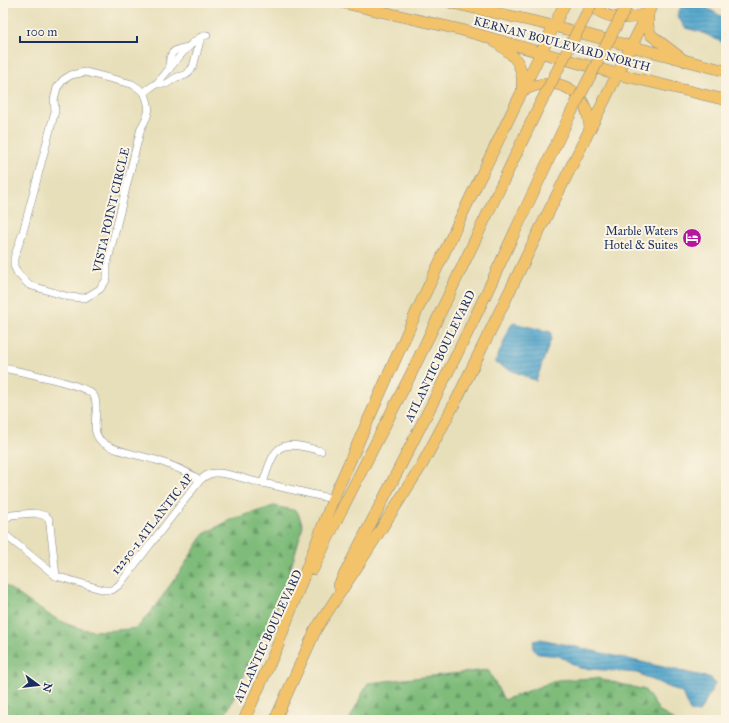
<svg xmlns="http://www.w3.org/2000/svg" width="729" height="723" font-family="'IM FELL Great Primer',serif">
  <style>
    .forest { fill: url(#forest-firs); stroke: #4d766c }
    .water { fill: url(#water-rules); stroke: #356a94 }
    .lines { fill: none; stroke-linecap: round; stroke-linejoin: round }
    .minor-casing { stroke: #81878c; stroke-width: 8 }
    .primary-casing { stroke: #81878c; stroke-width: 12 }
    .trunk-casing { stroke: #81878c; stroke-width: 12 }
    .minor { stroke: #fff; stroke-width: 7 }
    .primary { stroke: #f2c36a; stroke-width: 11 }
    .trunk { stroke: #f2c36a; stroke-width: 11 }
    .trunk-bridge-casing { stroke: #81878c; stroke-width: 12; stroke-linecap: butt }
    .trunk-bridge { stroke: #f2c36a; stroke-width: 11 }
    .labels { text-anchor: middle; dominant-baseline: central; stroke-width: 4; stroke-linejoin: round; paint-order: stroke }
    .street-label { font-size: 12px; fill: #1b2f5e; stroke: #fcf5e5 }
    .poi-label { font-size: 12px; fill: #1b2f5e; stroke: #fcf5e5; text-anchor: end }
  </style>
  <defs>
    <pattern id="forest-firs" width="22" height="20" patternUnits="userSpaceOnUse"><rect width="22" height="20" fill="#7fbc7a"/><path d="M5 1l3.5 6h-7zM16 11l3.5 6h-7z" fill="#679967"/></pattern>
    <pattern id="water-rules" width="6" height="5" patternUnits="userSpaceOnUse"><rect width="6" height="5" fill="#4fa4cb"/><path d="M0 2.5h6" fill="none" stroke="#4186a8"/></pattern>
  </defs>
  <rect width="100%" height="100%" fill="#fcf5e5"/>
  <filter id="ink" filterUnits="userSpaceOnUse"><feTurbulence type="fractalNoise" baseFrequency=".025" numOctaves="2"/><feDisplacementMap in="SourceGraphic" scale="8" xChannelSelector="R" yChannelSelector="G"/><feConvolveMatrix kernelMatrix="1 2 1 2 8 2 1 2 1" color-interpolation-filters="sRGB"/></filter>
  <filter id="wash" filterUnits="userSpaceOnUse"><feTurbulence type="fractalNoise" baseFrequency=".012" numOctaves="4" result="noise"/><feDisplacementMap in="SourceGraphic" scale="16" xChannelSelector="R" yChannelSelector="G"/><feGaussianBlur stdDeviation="0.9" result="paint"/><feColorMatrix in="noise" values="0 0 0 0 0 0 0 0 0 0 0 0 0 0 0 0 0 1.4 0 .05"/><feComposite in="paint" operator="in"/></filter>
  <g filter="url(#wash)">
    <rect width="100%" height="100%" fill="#e7dfba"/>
    <g class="forest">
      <path d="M274,506l23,5 6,15 -19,65 -61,129h-220v-136c24,16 47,35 75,44 15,5 43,2 59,0l20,-24 26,-37 21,-33 26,-14z"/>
      <polygon points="488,670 504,700 557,680 596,678 645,690 660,712 674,720 349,720 368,683"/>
    </g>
    <g class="water">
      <polygon points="683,3 704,3 707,8 726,19 726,44 701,32 685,28 677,15"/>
      <polygon points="513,323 551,332 551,339 536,381 495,363 510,327"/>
      <polygon points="541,639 711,678 715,684 699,713 690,711 682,693 637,673 580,668 559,656 539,654 533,649 534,641"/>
    </g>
  </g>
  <g filter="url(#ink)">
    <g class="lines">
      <defs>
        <g id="minor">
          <path d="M169,69c0,-17 4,-20 20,-22"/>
          <polyline points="156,84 166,84 177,77 186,75 193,67 201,37"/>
          <path d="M144,92l-12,-8 -47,-12 -14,3 -8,5 -6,8 -3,12 1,11 -32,121 -9,26v8l4,8 11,11 40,12 16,1 15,-9 7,-10v-15l34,-136c9,-15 10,-20 3,-36 4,-3 9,-6 13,-9 14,-14 31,-43 50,-48"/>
          <path d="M3,368c15,3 84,17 90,27 2,2 3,8 3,11 1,13 -5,25 5,35 10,10 43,15 58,20 14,5 28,10 41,19"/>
          <path d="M263,483c13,-41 16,-43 58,-32"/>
          <polyline points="3,521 11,515 35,513 46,516 49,519 50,525 56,576"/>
          <path d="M3,533l53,43 48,14h8l7,-5 81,-105c5,-4 9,-7 15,-7 13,-1 33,8 48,10l70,16"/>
        </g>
        <g id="primary">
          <polyline points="344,3 462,30 617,74 726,100"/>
          <polyline points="452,3 554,26 726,71"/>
        </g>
        <g id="trunk">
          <path d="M589,3c16,17 38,18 59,10v14l3,8 34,26"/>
          <path d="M490,38c20,14 34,22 32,48"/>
          <path d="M522,91c35,-18 65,-2 68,37"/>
          <polyline points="313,569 341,511 411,374 538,108"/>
          <path d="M339,585c49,-96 100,-191 146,-289 28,-60 56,-121 85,-181"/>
          <polyline points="314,632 357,567 423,463 457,399 537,235 653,3"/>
          <polyline points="276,649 333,499 416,313 459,221 565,3"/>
          <polyline points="244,720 279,643"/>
          <polyline points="275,720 317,627"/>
        </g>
      </defs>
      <use href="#minor" class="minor-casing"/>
      <use href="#primary" class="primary-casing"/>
      <use href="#trunk" class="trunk-casing"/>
      <use href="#minor" class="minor"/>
      <use href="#primary" class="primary"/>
      <use href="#trunk" class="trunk"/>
      <defs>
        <g id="trunk-bridge">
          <polyline points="538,108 592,3"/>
          <polyline points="570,115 628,3"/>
        </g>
      </defs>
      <use href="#trunk-bridge" class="trunk-bridge-casing"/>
      <use href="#trunk-bridge" class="trunk-bridge"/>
    </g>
  </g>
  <defs>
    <symbol id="hotel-disc" viewBox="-11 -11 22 22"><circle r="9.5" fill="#b5179e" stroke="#fcf5e5"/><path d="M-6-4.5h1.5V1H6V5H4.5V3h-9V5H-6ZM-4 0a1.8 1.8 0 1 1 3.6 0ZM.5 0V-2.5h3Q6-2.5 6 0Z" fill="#fff"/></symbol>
  </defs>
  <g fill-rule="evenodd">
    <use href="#hotel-disc" x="681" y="227" width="22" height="22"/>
  </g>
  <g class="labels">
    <g class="street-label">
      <text transform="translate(562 44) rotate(15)">KERNAN BOULEVARD NORTH</text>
      <text transform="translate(111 210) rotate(-77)">VISTA POINT CIRCLE</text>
      <text transform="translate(440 356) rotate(-64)">ATLANTIC BOULEVARD</text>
      <text transform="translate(152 524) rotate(-52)">12250-1 ATLANTIC AP</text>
      <text transform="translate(268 636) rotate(-65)">ATLANTIC BOULEVARD</text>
    </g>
    <g class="poi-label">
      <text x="678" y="231">Marble Waters<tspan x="678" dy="14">Hotel &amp; Suites</tspan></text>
    </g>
  </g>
  <rect width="729" height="723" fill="none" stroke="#fcf5e5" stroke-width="16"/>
  <g transform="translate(38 685) rotate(105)" stroke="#fcf5e5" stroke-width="3" paint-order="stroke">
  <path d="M0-3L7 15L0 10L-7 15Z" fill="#1b2f5e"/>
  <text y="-6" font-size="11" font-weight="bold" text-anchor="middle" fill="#1b2f5e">N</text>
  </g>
  <path d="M20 36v6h117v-6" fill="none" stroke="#1b2f5e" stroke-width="2"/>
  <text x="26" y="36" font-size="12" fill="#1b2f5e" stroke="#fcf5e5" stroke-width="3" paint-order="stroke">100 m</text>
</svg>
